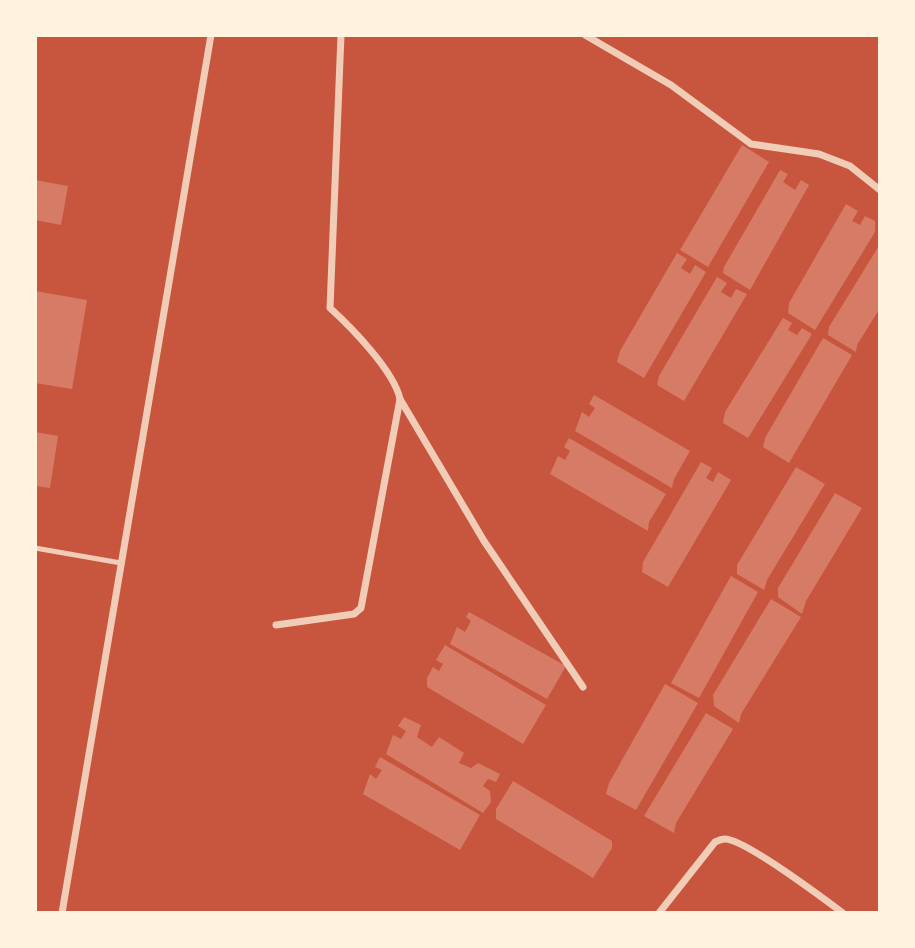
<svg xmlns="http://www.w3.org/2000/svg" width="915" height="948" font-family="'Libre Baskerville',serif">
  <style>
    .building { fill: #d67c66 }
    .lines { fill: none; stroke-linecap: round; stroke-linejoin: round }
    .service { stroke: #f1ccb7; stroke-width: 5 }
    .minor { stroke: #f1ccb7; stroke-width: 7 }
  </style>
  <rect width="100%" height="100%" fill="#c8553d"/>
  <g class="building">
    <polygon points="742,145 769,162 708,267 680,250"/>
    <polygon points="780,170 788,174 783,182 795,190 801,180 809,185 750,290 723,273 724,267"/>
    <polygon points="35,180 68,186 61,225 35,220"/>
    <polygon points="846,204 858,211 852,221 860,225 865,216 875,221 875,232 815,330 788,313 789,303"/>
    <polygon points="880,244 880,308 857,345 856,352 828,335 829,327"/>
    <polygon points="677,253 687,259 681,268 690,274 695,265 706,272 644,378 617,362 620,351"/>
    <polygon points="717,277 727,283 721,292 731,298 736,289 747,294 684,401 657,385 659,376"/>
    <polygon points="35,291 87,300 72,389 35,383"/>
    <polygon points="783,318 792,323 788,330 797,335 802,328 812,334 748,438 723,423 725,412"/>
    <polygon points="823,338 852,355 789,463 763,447 765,438"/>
    <polygon points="594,395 690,451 674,479 672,488 575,431 582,412 589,417 595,408 589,404"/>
    <polygon points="35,432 58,436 50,488 35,486"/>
    <polygon points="569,438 666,494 649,522 648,531 550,474 558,456 565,460 570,451 564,447"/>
    <polygon points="701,462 712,468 706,478 713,482 718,472 731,480 668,587 642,572 643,562"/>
    <polygon points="796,467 825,484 767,580 764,590 737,574 737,565"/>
    <polygon points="835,493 862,508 806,601 802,614 778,597 778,588"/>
    <polygon points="731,576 758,592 699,698 671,683"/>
    <polygon points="771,599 801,617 741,714 739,723 714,706 713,695"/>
    <polygon points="469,612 566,666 547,699 450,644 457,627 465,632 471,621 466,617"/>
    <polygon points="445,645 546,705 523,744 427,687 427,678 433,667 439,671 443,664 436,660"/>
    <polygon points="665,684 698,703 636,810 606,794 609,783"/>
    <polygon points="706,713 733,729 676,823 674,833 644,816"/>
    <polygon points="404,717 421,725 417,737 432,747 439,737 464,753 459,763 471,768 478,763 500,774 496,782 488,779 483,786 490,791 491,802 483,813 386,754 393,735 401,739 406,731 398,726"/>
    <polygon points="380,757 480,815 460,850 363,794 370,774 376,779 382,770 375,767"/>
    <polygon points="513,781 612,841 612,848 593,878 496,819 496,809"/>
  </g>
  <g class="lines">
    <polyline class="service" points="35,548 121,563"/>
    <g class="minor">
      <polyline points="585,35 671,85 751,144 819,154 850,166 880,190"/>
      <polyline points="400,399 484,541 583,687"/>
      <path d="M276,625l78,-11 7,-6 39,-209c-6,-28 -49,-72 -70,-91l11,-273"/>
      <polyline points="62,913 211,35"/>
      <path d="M659,913l56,-71c4,-2 6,-3 10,-3 20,0 99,60 118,74"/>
    </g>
  </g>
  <rect width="915" height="948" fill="none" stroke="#fff3e0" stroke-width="74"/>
</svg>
